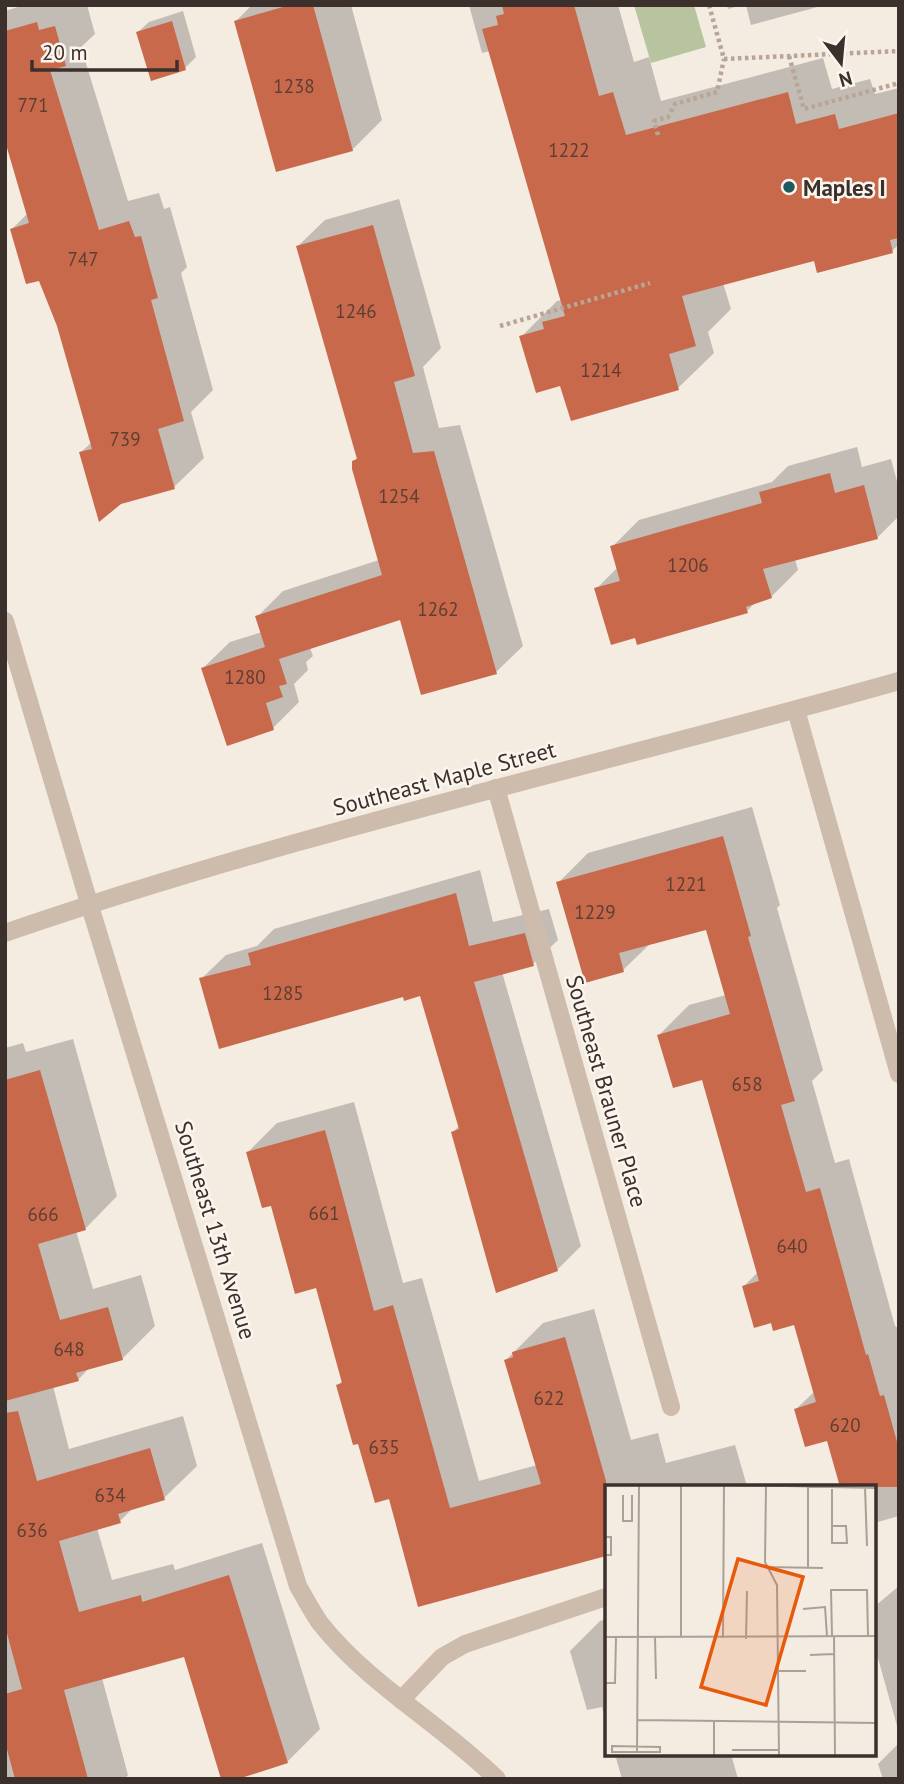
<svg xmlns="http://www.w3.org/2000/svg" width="904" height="1784" font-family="'PT Sans',sans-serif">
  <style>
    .green { fill: #b8c4a0 }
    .shadow { fill: #0003 }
    .building { fill: #c8694b }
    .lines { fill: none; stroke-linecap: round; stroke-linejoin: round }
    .path { stroke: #b9a596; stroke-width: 4.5; stroke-dasharray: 3.5 3.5; stroke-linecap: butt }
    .service { stroke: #cdbbac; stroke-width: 18 }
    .minor { stroke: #cdbbac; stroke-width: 18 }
    .tertiary { stroke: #cdbbac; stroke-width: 18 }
    .poi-dot { fill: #1f5a5e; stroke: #fbf5ee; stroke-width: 2.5 }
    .labels { text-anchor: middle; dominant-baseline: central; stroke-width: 5; stroke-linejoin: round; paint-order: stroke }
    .number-label { font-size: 19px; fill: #5e3e33 }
    .poi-label { font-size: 23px; font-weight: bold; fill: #3b302b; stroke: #fbf5ee; text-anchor: start }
    .street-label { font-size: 23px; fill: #3b302b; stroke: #fbf5ee }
    .inset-road { fill: none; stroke: #aaa098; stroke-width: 2 }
    .view { fill: #e8590c; fill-opacity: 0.15; stroke: #e8590c; stroke-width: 3.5 }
    .inset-edge { fill: none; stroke: #3b302b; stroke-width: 3.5 }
  </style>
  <rect width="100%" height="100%" fill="#f4ebe1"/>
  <polygon class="green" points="634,5 694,5 706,47 651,63"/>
  <g class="shadow">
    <polygon points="24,5 87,5 95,34 81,47 128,201 159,193 164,209 170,207 187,267 181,273 213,390 191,412 204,458 174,487 81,452 92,442 59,325 40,279 12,229 28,213 5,134 5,11"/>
    <polygon points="252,5 351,5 382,120 352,150 236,21"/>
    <polygon points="469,5 618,5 634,62 649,57 661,101 823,58 832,89 870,79 875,94 899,88 899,244 892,251 815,259 723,283 731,309 708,332 714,353 678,388 561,384 521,337 557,301 562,300 490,51 482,53"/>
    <polygon points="727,5 742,5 728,9"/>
    <polygon points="746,5 825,5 751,25"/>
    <polygon points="183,11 196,57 185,68 138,32 149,22"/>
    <polygon points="399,199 441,348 423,367 439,428 460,425 523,646 496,672 401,618 310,648 313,656 306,662 308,670 294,684 299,702 273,728 203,668 230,642 262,632 257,617 283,591 379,560 354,461 358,457 298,246 325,220"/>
    <polygon points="857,447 862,467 891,459 899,489 899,516 877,538 795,559 798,570 771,597 757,601 747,611 636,636 596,589 618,567 612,547 639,520 772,482 788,466"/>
    <polygon points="752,807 780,905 777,908 823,1070 812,1081 835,1163 849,1159 895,1326 899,1329 899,1516 874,1523 874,1486 796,1409 815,1391 795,1323 772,1321 744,1286 758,1272 703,1078 659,1035 689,1005 726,995 707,928 651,943 623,970 558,883 588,853"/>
    <polygon points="480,870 493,922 549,909 558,940 533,964 502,972 581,1246 557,1270 453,1132 460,1125 421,994 201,979 226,955 257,946 274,929"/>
    <polygon points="73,1039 117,1196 85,1229 76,1231 93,1289 141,1275 155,1326 122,1359 90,1367 78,1380 53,1386 69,1449 183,1416 197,1466 164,1498 134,1507 120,1521 97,1528 112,1580 173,1564 175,1570 262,1543 320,1729 288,1761 232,1779 185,1655 102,1678 128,1775 125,1779 5,1779 5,1048 23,1043 26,1052"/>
    <polygon points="354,1102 403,1283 422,1278 479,1481 537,1465 506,1360 543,1323 594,1309 631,1440 658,1433 666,1463 735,1445 747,1486 606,1486 606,1554 419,1605 390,1497 360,1442 338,1385 343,1380 317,1286 248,1152 277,1123"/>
    <polygon points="899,1586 899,1733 874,1644 874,1607"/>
    <polygon points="606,1619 606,1723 602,1707 587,1710 570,1651 600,1621"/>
    <polygon points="899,1743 899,1779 883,1779 878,1764"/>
    <polygon points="615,1754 731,1754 738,1779 622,1779"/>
  </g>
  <g class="building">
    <polygon points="290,5 313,5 353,151 276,172 234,21"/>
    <polygon points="502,5 574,5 599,96 613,92 626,135 788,92 796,124 835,114 839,129 899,113 899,238 890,240 893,253 817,273 814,261 682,296 696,346 669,354 679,390 571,421 560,386 536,393 519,336 544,329 542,322 565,316 482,29 498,25 496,16 504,14"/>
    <polygon points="172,21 186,70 151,81 136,32"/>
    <polygon points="37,22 39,30 55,26 66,66 50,70 99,230 129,221 135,237 141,236 158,298 151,300 184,421 158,429 175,489 121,504 99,522 79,452 92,449 57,326 39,281 26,284 10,229 29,223 5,141 5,31"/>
    <polygon points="373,225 415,376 394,382 413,453 434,451 497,674 421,695 400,620 279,659 287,684 279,686 283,697 266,703 274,730 227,746 201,668 265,647 255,616 382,575 352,469 352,461 357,459 296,246"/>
    <polygon points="830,473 835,493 864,485 878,539 763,569 772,598 746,607 748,613 637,645 635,638 611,645 594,588 620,581 610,546 762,503 759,492"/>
    <polygon points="723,836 751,936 748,937 795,1101 781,1105 806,1192 820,1188 866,1355 868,1354 880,1396 884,1395 899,1449 899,1487 840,1487 827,1441 805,1447 794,1409 816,1402 794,1325 773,1331 771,1323 754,1328 742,1286 759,1281 702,1080 673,1088 657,1035 730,1014 706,930 619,953 624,972 585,983 556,882"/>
    <polygon points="456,893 469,946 525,933 534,966 474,982 558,1271 496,1293 451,1132 459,1129 420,996 404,1001 403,997 219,1049 199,978 251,965 248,953"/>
    <polygon points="40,1070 86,1230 38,1244 60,1320 108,1307 123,1360 76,1373 79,1381 5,1401 5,1080"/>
    <polygon points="325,1130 374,1311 393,1305 450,1508 541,1484 504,1360 513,1357 512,1352 565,1337 606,1481 606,1556 418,1607 389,1499 375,1503 358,1444 353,1445 336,1385 342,1383 316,1288 295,1294 271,1206 262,1208 246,1152"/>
    <polygon points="18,1411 37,1481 150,1448 165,1500 118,1514 121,1523 59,1541 79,1612 141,1595 142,1602 229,1575 288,1763 238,1779 221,1779 184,1657 64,1690 88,1779 15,1779 5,1742 5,1694 22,1689 5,1626 5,1413"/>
  </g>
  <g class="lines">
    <g class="path">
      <polyline points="709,5 724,59 899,51"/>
      <polyline points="789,56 804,109 899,83"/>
      <polyline points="658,135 654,121 668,117 675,104 717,92 724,59"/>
      <polyline points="500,326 650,283"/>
    </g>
    <polyline class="service" points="401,1700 442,1657 465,1644 606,1597"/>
    <g class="minor">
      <polyline points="496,788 671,1407"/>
      <path d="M89,903l209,683c7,12 14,26 22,37 49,62 121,101 177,156"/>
    </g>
    <g class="tertiary">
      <polyline points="5,621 89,903"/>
      <polyline points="796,710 899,1074"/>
      <path d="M5,933c293,-101 596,-168 894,-252"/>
    </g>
  </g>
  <circle class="poi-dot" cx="789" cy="187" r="7"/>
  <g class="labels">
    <g class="number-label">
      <text x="294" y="86">1238</text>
      <text x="33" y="105">771</text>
      <text x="569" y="150">1222</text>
      <text x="83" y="259">747</text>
      <text x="356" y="311">1246</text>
      <text x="601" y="370">1214</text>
      <text x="125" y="439">739</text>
      <text x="399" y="496">1254</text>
      <text x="688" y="565">1206</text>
      <text x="438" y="609">1262</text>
      <text x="245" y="677">1280</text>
      <text x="686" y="884">1221</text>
      <text x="595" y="912">1229</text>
      <text x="283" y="993">1285</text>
      <text x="747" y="1084">658</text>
      <text x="324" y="1213">661</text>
      <text x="43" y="1214">666</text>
      <text x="792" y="1246">640</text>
      <text x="69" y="1349">648</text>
      <text x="549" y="1398">622</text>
      <text x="845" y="1425">620</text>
      <text x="384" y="1447">635</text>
      <text x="110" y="1495">634</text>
      <text x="32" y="1530">636</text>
    </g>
    <g class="poi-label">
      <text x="803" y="187">Maples I</text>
    </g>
    <g class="street-label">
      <text transform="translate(444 778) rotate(-15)">Southeast Maple Street</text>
      <text transform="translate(607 1091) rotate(74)">Southeast Brauner Place</text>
      <text transform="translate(216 1230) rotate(73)">Southeast 13th Avenue</text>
    </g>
  </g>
  <g transform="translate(605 1485)">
    <rect width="271" height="271" fill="#f4ebe1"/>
    <path class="inset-road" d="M76,0v153M127,0l145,3M161,1l-1,76 12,23 2,171M260,2l2,59M18,10v26h9v-26M227,41h14l1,17h-15v-56M0,52h6v18h-6M162,82l56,1M203,82v-80M198,124l22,-2 2,29M227,151l-1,-46h36l1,46M229,151l1,120M0,152l272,-1M50,152l1,42M118,153l1,-153M141,154l1,-48M205,170l24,-1M173,186h28M0,198h10l1,-46M32,235l240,3M7,261l48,1v5h-48zM127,265h47M32,267l2,-267M109,271v-35"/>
    <path class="view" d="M133,74l65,18 -37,128 -65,-18z"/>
    <rect width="271" height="271" class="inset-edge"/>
  </g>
  <rect width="904" height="1784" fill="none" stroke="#3b302b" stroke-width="14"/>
  <g transform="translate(841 63) rotate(164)" stroke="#fbf5ee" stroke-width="5" paint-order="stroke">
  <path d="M0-5L12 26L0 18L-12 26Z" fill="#3b302b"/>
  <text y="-10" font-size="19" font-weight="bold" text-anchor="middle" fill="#3b302b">N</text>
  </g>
  <path d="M32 60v10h145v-10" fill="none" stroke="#3b302b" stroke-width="3.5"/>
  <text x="42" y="60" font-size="21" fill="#3b302b" stroke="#fbf5ee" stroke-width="5" paint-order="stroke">20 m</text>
</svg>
